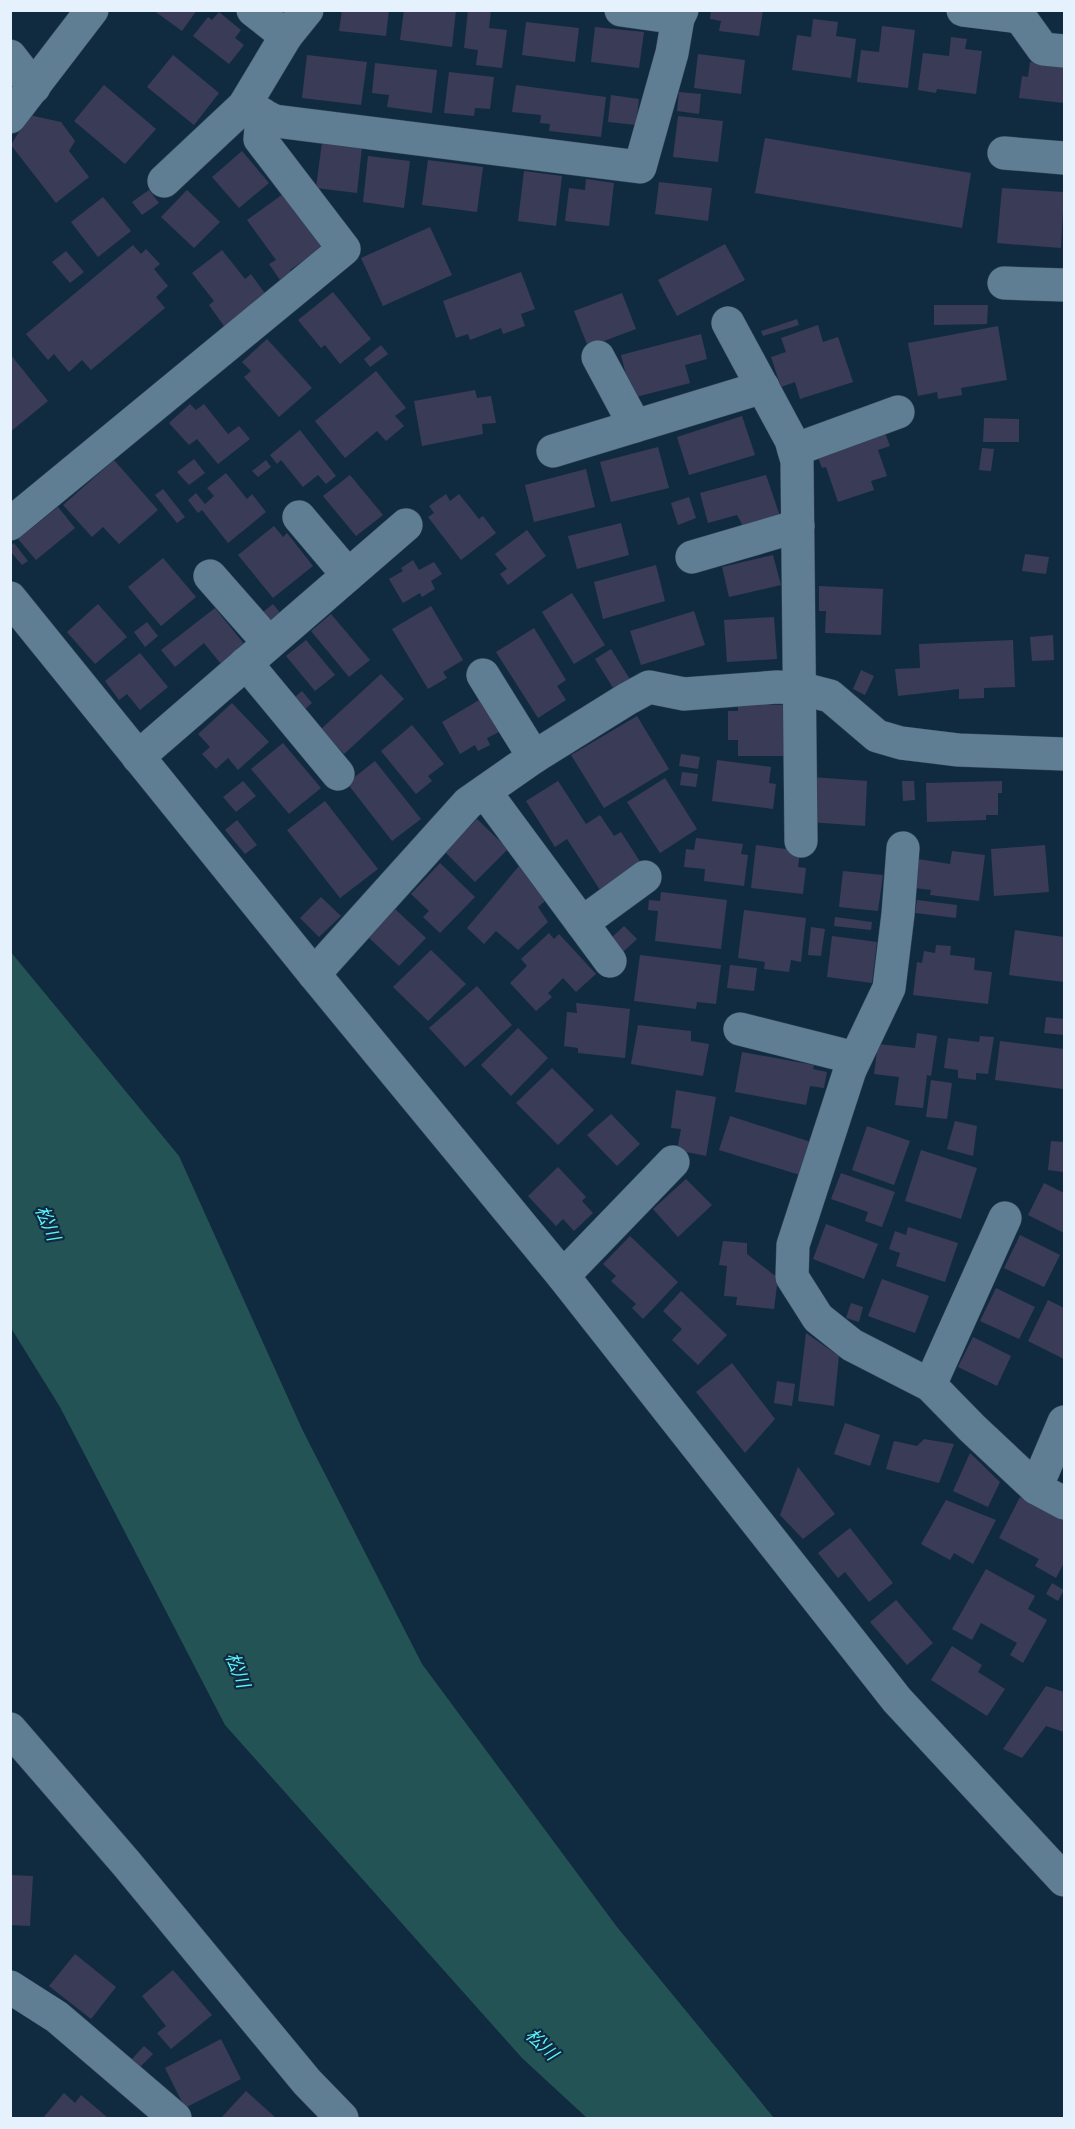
<svg xmlns="http://www.w3.org/2000/svg" width="1075" height="2129" font-family="Mulish,'Noto Sans JP',sans-serif">
  <style>
    .water { fill: #245356 }
    .building { fill: #3a3b57 }
    .lines { fill: none; stroke-linecap: round; stroke-linejoin: round }
    .street-casing { stroke: #324455; stroke-width: 34 }
    .street { stroke: #5f7d93; stroke-width: 33 }
    .labels { text-anchor: middle; dominant-baseline: central; stroke-width: 4.5; stroke-linejoin: round; paint-order: stroke }
    .water-label { font-size: 18px; font-style: italic; fill: #5bf3fb; stroke: #102b3f }
  </style>
  <rect width="100%" height="100%" fill="#102b3f"/>
  <polygon class="water" points="10,951 179,1156 302,1429 422,1664 617,1927 774,2118 587,2118 522,2058 225,1725 60,1407 11,1328"/>
  <g class="building">
    <polygon points="153,10 197,10 182,31"/>
    <polygon points="342,10 389,10 386,36 339,31"/>
    <polygon points="404,10 456,10 452,47 400,40"/>
    <polygon points="468,10 491,10 489,28 507,30 502,68 476,65 478,50 464,48"/>
    <polygon points="711,10 763,10 759,36 719,31 721,21 710,19"/>
    <polygon points="219,12 241,30 235,38 244,45 229,64 193,36 208,17 212,20"/>
    <polygon points="813,19 838,22 836,36 856,39 851,78 792,70 797,35 811,37"/>
    <polygon points="526,22 579,28 575,62 522,55"/>
    <polygon points="882,26 915,30 908,88 857,82 861,50 879,52"/>
    <polygon points="595,27 644,32 639,68 591,62"/>
    <polygon points="951,37 967,39 965,49 982,51 976,94 937,89 936,93 918,90 923,53 949,56"/>
    <polygon points="698,54 745,60 741,94 694,88"/>
    <polygon points="173,55 219,93 194,125 147,87"/>
    <polygon points="307,55 367,62 361,105 302,98"/>
    <polygon points="1030,62 1064,67 1064,103 1019,98 1022,76 1028,77"/>
    <polygon points="375,63 437,70 432,113 387,107 389,95 372,93"/>
    <polygon points="449,72 494,77 490,109 475,108 474,116 444,113"/>
    <polygon points="104,85 156,129 125,164 74,121"/>
    <polygon points="516,85 606,97 601,137 549,131 550,124 540,123 541,115 512,112"/>
    <polygon points="679,92 701,94 699,114 677,111"/>
    <polygon points="611,95 639,99 636,125 608,122"/>
    <polygon points="29,115 61,122 75,141 69,151 89,177 56,203 11,145"/>
    <polygon points="678,116 723,121 718,162 673,157"/>
    <polygon points="765,138 971,173 962,228 755,193"/>
    <polygon points="322,142 362,147 357,193 316,188"/>
    <polygon points="242,151 269,183 239,208 212,177"/>
    <polygon points="368,156 410,161 404,208 363,202"/>
    <polygon points="428,160 483,167 477,212 422,205"/>
    <polygon points="524,171 562,176 556,226 518,221"/>
    <polygon points="586,179 614,183 609,226 565,221 569,188 585,190"/>
    <polygon points="659,182 712,188 708,221 655,214"/>
    <polygon points="1002,188 1064,192 1061,248 997,243"/>
    <polygon points="149,190 159,203 142,215 132,202"/>
    <polygon points="187,190 220,222 194,248 161,217"/>
    <polygon points="283,194 322,248 290,270 291,272 280,280 269,264 276,260 247,220"/>
    <polygon points="103,197 131,231 98,257 71,222"/>
    <polygon points="430,227 452,275 383,306 361,258"/>
    <polygon points="725,244 745,280 677,316 658,280"/>
    <polygon points="133,245 141,254 146,249 160,264 154,269 168,286 156,297 165,308 91,370 82,360 69,372 54,354 48,360 26,334"/>
    <polygon points="222,250 245,279 251,274 266,295 224,326 209,305 214,301 192,273"/>
    <polygon points="66,251 84,272 70,283 52,262"/>
    <polygon points="521,272 535,309 521,314 525,326 503,334 501,328 470,340 468,334 456,338 443,301"/>
    <polygon points="333,292 371,339 340,364 325,345 321,348 298,320"/>
    <polygon points="622,293 636,329 588,347 574,311"/>
    <polygon points="934,305 988,305 987,324 934,325"/>
    <polygon points="797,319 799,325 763,336 761,331"/>
    <polygon points="818,325 823,342 838,337 853,382 800,399 795,382 781,387 771,357 786,352 781,338"/>
    <polygon points="998,326 1007,380 961,388 962,395 938,399 937,392 918,396 908,343"/>
    <polygon points="701,334 707,359 685,365 690,383 632,398 621,355"/>
    <polygon points="267,339 312,388 279,417 244,377 251,371 242,362"/>
    <polygon points="381,345 388,354 370,367 364,359"/>
    <polygon points="10,354 48,401 10,432"/>
    <polygon points="376,371 406,408 395,416 404,426 386,441 377,431 345,458 315,421"/>
    <polygon points="475,390 477,398 491,396 496,423 482,424 483,434 422,446 414,401"/>
    <polygon points="190,404 196,410 204,404 228,434 239,426 250,439 218,464 197,439 189,445 169,423"/>
    <polygon points="742,416 755,455 689,475 677,437"/>
    <polygon points="984,418 1019,419 1019,442 983,442"/>
    <polygon points="300,430 336,476 326,484 318,475 303,487 281,460 277,464 270,455"/>
    <polygon points="885,433 890,446 878,450 887,476 871,481 874,490 838,502 826,467 822,468 817,455"/>
    <polygon points="658,447 669,488 611,502 600,462"/>
    <polygon points="982,448 994,449 991,471 979,470"/>
    <polygon points="194,459 205,473 189,485 177,472"/>
    <polygon points="114,460 158,510 119,544 103,527 92,537 63,505"/>
    <polygon points="266,460 271,467 258,477 252,471"/>
    <polygon points="586,469 595,507 534,522 525,485"/>
    <polygon points="226,473 247,499 252,494 266,512 228,543 202,510 198,513 188,500 196,493 205,504 214,496 207,488"/>
    <polygon points="350,475 383,515 356,536 323,496"/>
    <polygon points="766,475 780,516 744,528 737,515 708,523 700,493"/>
    <polygon points="163,489 185,517 177,523 155,495"/>
    <polygon points="446,494 450,501 459,494 479,519 483,516 496,533 461,560 428,517 434,513 429,506"/>
    <polygon points="689,497 696,518 678,525 671,503"/>
    <polygon points="58,507 75,528 36,560 18,539"/>
    <polygon points="621,523 629,555 577,569 568,536"/>
    <polygon points="274,526 283,537 287,533 313,566 273,598 238,555"/>
    <polygon points="527,530 546,556 508,585 500,574 507,569 495,554"/>
    <polygon points="14,543 28,561 22,565 10,551 10,546"/>
    <polygon points="1025,554 1049,557 1046,574 1022,571"/>
    <polygon points="773,555 781,585 729,597 722,567"/>
    <polygon points="163,558 196,597 161,626 128,587"/>
    <polygon points="413,560 419,570 434,562 442,574 431,581 435,589 422,597 420,593 403,603 389,579 403,571 401,568"/>
    <polygon points="656,565 665,601 603,619 594,582"/>
    <polygon points="819,586 883,589 881,635 825,633 826,611 819,611"/>
    <polygon points="572,593 605,645 574,664 542,612"/>
    <polygon points="98,604 127,637 95,664 67,632"/>
    <polygon points="273,604 282,615 272,624 263,612"/>
    <polygon points="431,606 463,660 443,672 447,678 428,689 392,629"/>
    <polygon points="215,608 245,645 221,664 204,643 175,667 161,650"/>
    <polygon points="694,611 705,645 641,665 630,631"/>
    <polygon points="331,614 370,660 349,677 311,631"/>
    <polygon points="774,617 777,659 727,662 724,620"/>
    <polygon points="147,622 158,636 145,647 134,632"/>
    <polygon points="534,628 566,680 557,686 566,700 538,718 496,652"/>
    <polygon points="1053,635 1054,660 1032,661 1030,637"/>
    <polygon points="306,640 335,675 315,691 286,656"/>
    <polygon points="1013,640 1015,687 984,688 984,698 959,699 959,689 898,696 895,669 920,668 919,644"/>
    <polygon points="611,649 631,681 615,691 595,659"/>
    <polygon points="140,653 168,687 140,710 127,694 119,700 105,681"/>
    <polygon points="861,670 874,676 865,695 853,689"/>
    <polygon points="381,674 404,699 344,754 321,729"/>
    <polygon points="302,691 312,703 305,709 295,697"/>
    <polygon points="481,699 499,732 487,738 490,745 478,751 475,745 460,754 442,722"/>
    <polygon points="232,703 269,742 238,770 228,758 216,769 202,754 210,747 198,734"/>
    <polygon points="738,705 785,705 786,756 738,756 738,740 728,740 728,711 738,711"/>
    <polygon points="637,716 669,769 604,808 571,755"/>
    <polygon points="412,725 444,764 428,776 432,781 416,794 381,751"/>
    <polygon points="283,743 321,788 289,814 251,769"/>
    <polygon points="681,754 700,757 698,769 679,766"/>
    <polygon points="717,760 771,767 769,783 776,784 773,809 712,801"/>
    <polygon points="375,761 421,819 392,841 347,783"/>
    <polygon points="682,772 698,774 696,787 680,785"/>
    <polygon points="812,777 867,781 865,826 809,822"/>
    <polygon points="665,778 697,829 660,853 627,802"/>
    <polygon points="243,781 256,796 236,812 223,797"/>
    <polygon points="558,781 586,824 600,815 614,836 621,832 641,863 600,890 567,839 555,847 526,801"/>
    <polygon points="902,781 914,781 915,800 903,801"/>
    <polygon points="1002,781 1002,793 998,793 998,815 986,815 986,820 927,822 926,783"/>
    <polygon points="325,801 378,869 340,898 287,830"/>
    <polygon points="477,819 508,849 475,882 445,852"/>
    <polygon points="237,820 257,845 245,854 225,830"/>
    <polygon points="696,838 743,844 741,854 748,855 744,886 704,881 705,869 684,867 686,849 694,850"/>
    <polygon points="756,845 800,851 798,867 806,868 803,894 751,888"/>
    <polygon points="1045,845 1049,892 994,896 991,849"/>
    <polygon points="952,851 985,855 979,901 930,895 931,890 915,888 918,859 950,864"/>
    <polygon points="440,863 475,897 440,933 423,917 429,911 411,894"/>
    <polygon points="519,866 545,901 538,907 548,922 518,950 496,931 484,944 467,928"/>
    <polygon points="843,871 883,875 878,911 839,907"/>
    <polygon points="661,892 727,900 721,949 655,941 658,911 648,910 649,900 660,901"/>
    <polygon points="321,897 341,916 319,937 300,918"/>
    <polygon points="917,900 957,905 956,918 915,913"/>
    <polygon points="395,909 426,938 399,966 368,937"/>
    <polygon points="744,910 806,918 801,962 791,960 789,972 764,969 765,962 738,958"/>
    <polygon points="835,917 872,922 871,930 834,926"/>
    <polygon points="624,926 637,939 623,952 610,939"/>
    <polygon points="811,927 825,929 821,956 808,955"/>
    <polygon points="1015,930 1064,937 1064,982 1009,975"/>
    <polygon points="549,933 554,939 559,934 596,974 576,992 563,978 548,993 552,997 536,1011 510,983 527,966 521,959"/>
    <polygon points="832,936 877,942 872,983 827,977"/>
    <polygon points="936,945 951,946 950,955 975,958 974,970 992,972 988,1004 913,995 917,962 922,963 924,951 935,953"/>
    <polygon points="431,950 466,984 428,1021 393,987"/>
    <polygon points="640,955 721,965 716,1004 697,1002 696,1009 634,1001"/>
    <polygon points="730,965 757,968 754,991 727,988"/>
    <polygon points="477,986 512,1025 465,1067 429,1028"/>
    <polygon points="576,1003 630,1009 625,1058 578,1053 578,1048 564,1046 567,1012 577,1013"/>
    <polygon points="1046,1017 1064,1019 1064,1035 1044,1033"/>
    <polygon points="638,1025 691,1031 691,1041 709,1044 703,1076 631,1064"/>
    <polygon points="518,1028 548,1058 511,1096 481,1065"/>
    <polygon points="917,1033 937,1036 931,1076 927,1075 923,1108 895,1105 899,1077 874,1074 878,1044 915,1048"/>
    <polygon points="980,1036 994,1037 988,1074 976,1073 976,1080 958,1078 958,1070 944,1068 948,1038 979,1042"/>
    <polygon points="1000,1041 1064,1049 1063,1089 995,1080"/>
    <polygon points="742,1052 814,1065 813,1069 827,1072 824,1088 810,1086 806,1105 735,1092"/>
    <polygon points="552,1068 594,1110 558,1145 516,1103"/>
    <polygon points="931,1080 952,1083 947,1119 926,1117"/>
    <polygon points="676,1090 716,1097 706,1156 677,1150 681,1129 671,1128"/>
    <polygon points="611,1114 640,1144 617,1166 587,1135"/>
    <polygon points="730,1116 811,1142 800,1175 719,1150"/>
    <polygon points="955,1121 977,1126 973,1156 947,1149"/>
    <polygon points="867,1126 910,1141 894,1185 852,1170"/>
    <polygon points="1051,1141 1064,1142 1064,1172 1048,1170"/>
    <polygon points="921,1150 977,1168 961,1219 905,1201"/>
    <polygon points="558,1167 586,1197 582,1201 593,1213 574,1231 563,1219 556,1226 528,1196"/>
    <polygon points="841,1173 895,1192 882,1227 865,1221 868,1212 831,1199"/>
    <polygon points="686,1179 712,1205 678,1237 653,1209"/>
    <polygon points="1044,1183 1064,1193 1064,1233 1028,1215"/>
    <polygon points="826,1224 878,1244 864,1279 813,1259"/>
    <polygon points="908,1227 958,1243 945,1282 896,1266 900,1253 889,1249 895,1231 906,1235"/>
    <polygon points="1020,1235 1060,1255 1044,1287 1004,1268"/>
    <polygon points="630,1236 678,1282 643,1319 632,1308 636,1304 611,1281 616,1276 603,1264"/>
    <polygon points="723,1241 747,1243 747,1254 778,1278 774,1309 736,1305 737,1297 724,1296 727,1266 719,1265"/>
    <polygon points="882,1279 929,1296 915,1333 868,1316"/>
    <polygon points="996,1288 1035,1307 1019,1339 980,1321"/>
    <polygon points="681,1291 727,1335 698,1365 672,1340 682,1329 663,1311"/>
    <polygon points="1048,1300 1064,1308 1064,1359 1028,1341"/>
    <polygon points="851,1303 863,1307 859,1322 846,1318"/>
    <polygon points="806,1333 839,1356 834,1406 798,1401"/>
    <polygon points="973,1337 1011,1356 997,1386 958,1367"/>
    <polygon points="732,1363 775,1419 745,1453 696,1392"/>
    <polygon points="777,1381 795,1384 792,1406 774,1403"/>
    <polygon points="845,1423 880,1435 870,1466 834,1454"/>
    <polygon points="924,1439 954,1444 939,1483 886,1469 894,1441 917,1446"/>
    <polygon points="970,1453 1000,1482 988,1507 953,1491"/>
    <polygon points="798,1467 835,1514 803,1539 780,1515"/>
    <polygon points="1020,1497 1064,1521 1064,1563 1056,1578 1035,1566 1039,1559 999,1538"/>
    <polygon points="946,1500 996,1520 973,1564 954,1553 950,1560 921,1544"/>
    <polygon points="850,1528 893,1583 869,1602 845,1572 838,1578 818,1553"/>
    <polygon points="986,1569 1035,1596 1028,1609 1047,1620 1023,1663 1010,1655 1017,1643 981,1623 972,1640 952,1629"/>
    <polygon points="1052,1583 1064,1590 1058,1601 1046,1594"/>
    <polygon points="896,1600 933,1643 907,1665 870,1622"/>
    <polygon points="952,1646 982,1665 978,1672 1005,1689 987,1716 931,1680"/>
    <polygon points="1046,1686 1064,1692 1064,1732 1046,1726 1022,1758 1003,1749"/>
    <polygon points="10,1875 33,1876 30,1926 10,1925"/>
    <polygon points="75,1954 116,1987 91,2019 49,1986"/>
    <polygon points="173,1970 212,2015 171,2049 157,2033 166,2026 142,1996"/>
    <polygon points="221,2039 241,2079 185,2108 165,2068"/>
    <polygon points="144,2046 153,2054 139,2068 131,2060"/>
    <polygon points="246,2091 276,2118 221,2118"/>
    <polygon points="64,2093 75,2103 81,2095 108,2118 43,2118"/>
  </g>
  <g class="lines">
    <defs>
      <g id="street">
        <polyline points="621,10 678,18 682,10"/>
        <polyline points="963,10 1020,17"/>
        <polyline points="1015,10 1043,49 1064,51"/>
        <polyline points="286,36 307,10"/>
        <polyline points="10,56 34,87"/>
        <polyline points="244,106 275,121 640,167 672,53 678,18"/>
        <polyline points="10,117 92,10"/>
        <polyline points="1004,153 1064,158"/>
        <polyline points="164,181 244,106 286,36 253,10"/>
        <polyline points="1004,283 1064,285"/>
        <polyline points="728,323 791,440 797,461 801,841"/>
        <polyline points="598,357 635,426"/>
        <polyline points="794,450 898,412"/>
        <polyline points="553,451 763,387"/>
        <polyline points="299,517 348,575"/>
        <polyline points="10,524 344,249 260,139 262,114"/>
        <polyline points="692,557 798,526"/>
        <polyline points="210,576 269,643"/>
        <polyline points="10,598 314,974 563,1276 897,1700 1064,1880"/>
        <polyline points="246,663 338,774"/>
        <polyline points="483,675 534,757"/>
        <polyline points="138,757 406,525"/>
        <polyline points="485,792 610,961"/>
        <polyline points="903,848 898,914 889,988 850,1070 793,1245 792,1277 818,1318 852,1345 930,1385 972,1428 1036,1488 1064,1503"/>
        <polyline points="582,923 645,877"/>
        <polyline points="314,974 468,803 534,757 627,699 649,687 684,694 777,687 799,688 830,696 877,736 901,743 958,750 1064,754"/>
        <polyline points="740,1029 855,1058"/>
        <polyline points="563,1276 673,1162"/>
        <polyline points="930,1385 1005,1218"/>
        <polyline points="1036,1488 1064,1422"/>
        <polyline points="10,1729 126,1863 307,2082 342,2118"/>
        <polyline points="10,1987 57,2017 175,2118"/>
      </g>
    </defs>
    <use href="#street" class="street-casing"/>
    <use href="#street" class="street"/>
  </g>
  <g class="labels">
    <g class="water-label">
      <text transform="translate(48 1223) rotate(67)">松川</text>
      <text transform="translate(238 1670) rotate(69)">松川</text>
      <text transform="translate(542 2044) rotate(44)">松川</text>
    </g>
  </g>
  <rect width="1075" height="2129" fill="none" stroke="#e5f2fd" stroke-width="24"/>
</svg>
